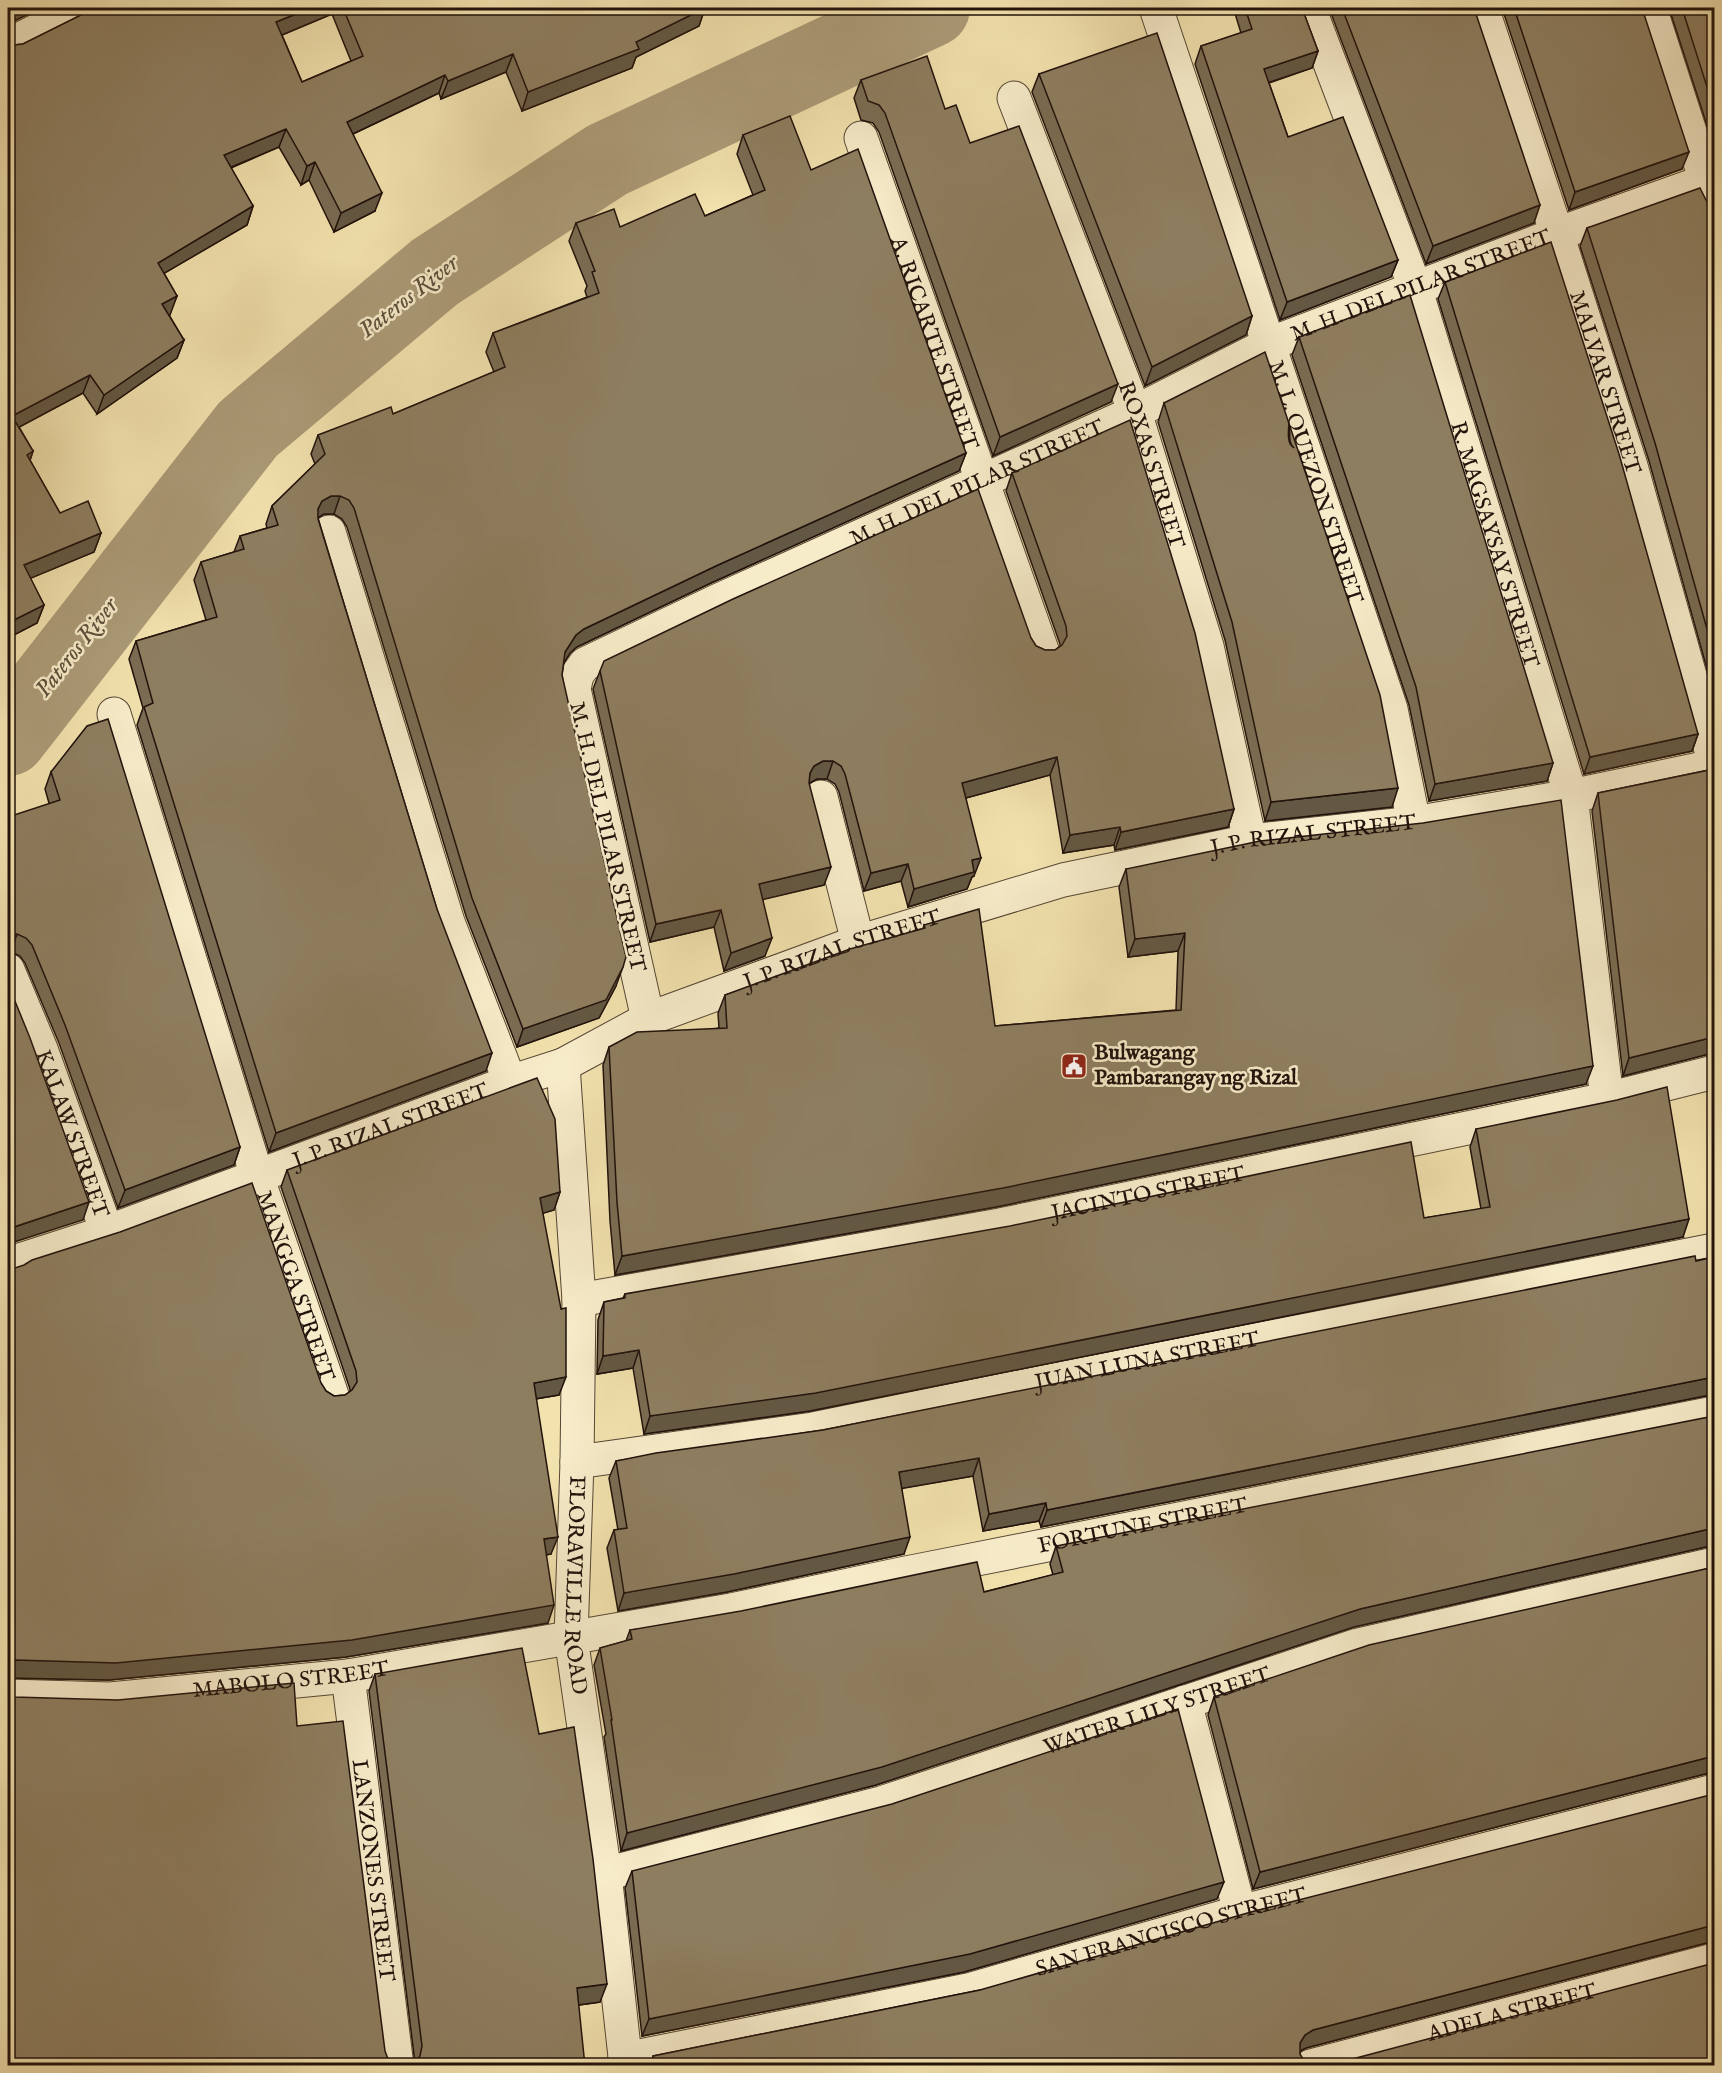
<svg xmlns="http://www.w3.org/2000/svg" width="1722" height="2073" font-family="'IM FELL English',serif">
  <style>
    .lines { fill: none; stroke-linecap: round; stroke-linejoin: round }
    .river { stroke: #ab9b77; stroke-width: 78 }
    .minor-casing { stroke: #554634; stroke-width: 35 }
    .tertiary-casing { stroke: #554634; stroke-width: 35 }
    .minor { stroke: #f7ecca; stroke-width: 33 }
    .tertiary { stroke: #f7ecca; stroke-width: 33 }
    .wall { fill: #7a6c53; stroke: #21120c; stroke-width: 1.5; fill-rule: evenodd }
    .shaded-wall { fill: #635843; stroke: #21120c; stroke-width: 1.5 }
    .building { fill: #8e7e60; stroke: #21120c; stroke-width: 1.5 }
    .labels { text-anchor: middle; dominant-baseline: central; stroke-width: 5; stroke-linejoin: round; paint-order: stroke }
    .street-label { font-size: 22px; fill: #21120c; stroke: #f7ecca }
    .poi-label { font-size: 22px; font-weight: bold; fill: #21120c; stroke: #f7ecca; text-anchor: start }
    .water-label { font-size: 24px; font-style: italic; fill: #5f503c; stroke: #f7ecca }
  </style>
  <rect width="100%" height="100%" fill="#f2e2ae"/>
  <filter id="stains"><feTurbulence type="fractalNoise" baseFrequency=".00333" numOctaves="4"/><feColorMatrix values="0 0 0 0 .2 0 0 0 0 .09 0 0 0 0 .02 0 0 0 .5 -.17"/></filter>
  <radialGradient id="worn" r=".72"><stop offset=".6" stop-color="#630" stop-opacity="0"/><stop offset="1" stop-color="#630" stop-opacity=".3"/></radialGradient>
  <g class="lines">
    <polyline class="river" points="8,737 248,429 435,272 607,160 931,8"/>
    <defs>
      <g id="minor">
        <path id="s1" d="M1156,8l235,701 23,114"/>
        <path id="s2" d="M1309,8l106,279 156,509 36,303"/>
        <path id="s3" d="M1482,8l75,226 74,232 83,295"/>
        <polyline points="1650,8 1714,206"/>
        <path id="s4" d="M1014,98l121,314 72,234 43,195"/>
        <path id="s5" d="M861,138l181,512"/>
        <polyline points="329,532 448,922 510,1082"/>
        <path id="s6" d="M114,714l143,462 75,219"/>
        <polyline points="821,797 858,942"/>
        <path id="s7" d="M8,970l33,79 66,183"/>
        <path id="s8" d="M648,1019l-74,-330 3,-14 8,-11 134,-64 416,-188 134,-68 288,-110 157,-56"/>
        <path id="s9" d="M563,1065l85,-46 210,-77 205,-62 187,-39 164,-18 157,-27 143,-30"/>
        <path id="s10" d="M579,1300l421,-75 607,-126 107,-27"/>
        <path id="s11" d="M577,1462l236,-33 250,-51 651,-128"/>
        <path id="s12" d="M348,1676l49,390"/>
        <path id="s13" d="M8,1696l102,3 238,-23 383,-66 170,-36 813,-161"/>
        <polyline points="1185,1702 1240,1912"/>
        <path id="s14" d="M605,1874l276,-71 477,-158 356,-81"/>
        <path id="s15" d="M625,2059l343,-69 272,-78 474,-121"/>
        <path id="s16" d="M1311,2066l403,-106"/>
      </g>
      <g id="tertiary">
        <polyline points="8,45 82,8"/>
        <path id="s17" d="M8,1267l9,-6 90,-29 403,-150 53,-17 16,235 -2,162 -6,175 34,237 21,192"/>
      </g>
    </defs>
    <use href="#minor" class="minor-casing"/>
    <use href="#tertiary" class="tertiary-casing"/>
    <use href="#minor" class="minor"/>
    <use href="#tertiary" class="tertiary"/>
  </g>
  <g class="wall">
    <path d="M95,8h610l-6,18 -63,31 -4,11 -110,43 -16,-39 -65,27 -2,-6 -86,41 22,77 -41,21 -25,-52 -8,5 -22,-38 -48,21 22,38 -6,19 -83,48 13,23 -8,19 15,25 -7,18 -80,56 -14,-21 -64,34 14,24 -3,9 30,53 41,20 -7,19 -64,26 14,27 -7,18 -29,15 6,-593 9,-1zM332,14l19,47 -49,21 -20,-47z"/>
    <polygon points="1235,8 1302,8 1318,51 1312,68 1269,83 1288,137 1398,260 1391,277 1280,320 1195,64 1201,46 1241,33 1234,10"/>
    <polygon points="1329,8 1474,8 1534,223 1426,264"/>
    <polygon points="1502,8 1642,8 1682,169 1569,210"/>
    <polygon points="1669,8 1714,8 1714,147"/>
    <polygon points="1039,74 1252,316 1246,335 1145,386 1032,92"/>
    <polygon points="861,80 945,109 970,143 1111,402 993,456 879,132 873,123 861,120 854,98"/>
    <polygon points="743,135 811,170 966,453 959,471 711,583 577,647 570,653 564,662 562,675 616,986 599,1018 517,1047 466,916 347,527 342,519 334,514 324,514 318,518 486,1071 269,1152 137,725 143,708 129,659 136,641 206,620 194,580 201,562 234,552 240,536 267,528 266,524 272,506 315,464 311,454 318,435 393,414 494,372 486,352 493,333 587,297 585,291 587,286 569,241 576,223 620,227 705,216 753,195 737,154"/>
    <polygon points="1707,202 1714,206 1714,694 1649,461 1580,246 1587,228"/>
    <polygon points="1445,282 1698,734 1692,751 1584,774 1438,299"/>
    <polygon points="1299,337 1553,763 1547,781 1429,801 1409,705 1292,355"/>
    <polygon points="1164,403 1392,807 1265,821 1225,640 1158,422"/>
    <polygon points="1012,473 1234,809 1228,827 1115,850 1114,845 1063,853 1050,775 966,798 974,876 972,877 967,889 908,907 901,881 864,891 839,792 835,784 827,779 817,779 809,783 824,885 763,899 765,956 724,971 714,927 650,942 593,689 600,671 1031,638 1036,646 1045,650 1055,650 1060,646 1060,644 1006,491"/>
    <polygon points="1714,769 1714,1054 1709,1054 1623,1076 1592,811 1598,793"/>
    <polygon points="51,772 240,1147 234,1165 118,1208 59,1043 25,963 20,956 11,952 49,803 45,789"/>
    <polygon points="1126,869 1586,1084 996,1207 615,1275 610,1221 603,1065 609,1047 719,1028 718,1013 725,995 923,929 924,925 995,1026 1176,1010 1178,951 1128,957 1119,887"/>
    <polygon points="1476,1129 1683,1237 810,1411 644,1434 633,1368 597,1374 598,1320 604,1302 623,1298 625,1294 1424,1218 1481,1209 1470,1147"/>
    <polygon points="287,1170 560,1192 554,1210 543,1213 559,1395 536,1399 551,1554 546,1555 548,1623 346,1657 109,1680 8,1678 8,1266 321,1383 326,1391 334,1396 345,1395 350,1392 350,1389 281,1187"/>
    <polygon points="1714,1257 1714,1395 1710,1395 1041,1527 1039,1521 983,1531 973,1476 902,1488 904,1554 727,1592 618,1611 607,1548 614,1530 618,1530 609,1478 616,1461 823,1430"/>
    <polygon points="1056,1546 1710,1546 1354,1627 876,1785 621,1851 604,1737 606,1734 594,1665 600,1648 626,1641 630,1630 984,1592 1053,1575 1050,1564"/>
    <polygon points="1714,1567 1714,1773 1709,1773 1253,1889 1208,1715 1214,1697"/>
    <polygon points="375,1674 539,1734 600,2002 579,2005 415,2063 369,1691"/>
    <polygon points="632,1871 1217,1899 964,1972 642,2036 625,1888"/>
    <polygon points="1710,1942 1306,2048 1300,2052 1300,2054 1304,2061 1311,2066 650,2066 653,2056 980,1990"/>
  </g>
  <g class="shaded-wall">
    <polygon points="11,8 41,8 8,24 8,9"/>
    <polygon points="311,8 335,8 332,14 270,40 276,22"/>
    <polygon points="705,8 699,26 636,57 632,68 522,111 528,92 636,42"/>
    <polygon points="1318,51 1312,68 1258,86 1264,69"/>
    <polygon points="513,54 506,72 441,99 448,81"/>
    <polygon points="445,75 439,93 340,140 347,122"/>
    <polygon points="286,129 279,147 217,173 224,155"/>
    <polygon points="1689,152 1682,169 1569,210 1575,192"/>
    <polygon points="315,162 309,180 301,185 307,166"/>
    <polygon points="382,193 375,211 334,232 341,213"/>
    <polygon points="1540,205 1534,223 1426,264 1433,246"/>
    <polygon points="253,206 247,225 151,281 158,263"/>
    <polygon points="1398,260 1391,277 1280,320 1287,302"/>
    <polygon points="177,296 170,315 156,323 162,304"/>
    <polygon points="1252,316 1246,335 1145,386 1152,367"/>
    <polygon points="184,340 177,358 97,414 104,395"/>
    <polygon points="90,375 83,393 8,433 12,416"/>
    <polygon points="1118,384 1111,402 993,456 1000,437"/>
    <polygon points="33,451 27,470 27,455"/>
    <polygon points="966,453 959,471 711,583 577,647 570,653 559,671 565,652 576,635 584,629 718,565"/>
    <polygon points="331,496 340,496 334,514 324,514 316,519 318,509 322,501"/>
    <polygon points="101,533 94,552 17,584 24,565"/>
    <polygon points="44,605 37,623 8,638 8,623"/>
    <polygon points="1698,734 1692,751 1584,774 1590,757"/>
    <polygon points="1057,757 1050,775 955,801 962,783"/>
    <polygon points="823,761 833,761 827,779 817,779 808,784 810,773 814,766"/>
    <polygon points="1553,763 1547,781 1429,801 1435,784"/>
    <polygon points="1398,788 1392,807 1265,821 1271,802"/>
    <polygon points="1234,809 1228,827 1115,850 1121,832"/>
    <polygon points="1120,827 1114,845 1063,853 1070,835"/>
    <polygon points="981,858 974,876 972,877 967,889 908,907 914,889 972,860"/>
    <polygon points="908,864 901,881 864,891 871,873"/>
    <polygon points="831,867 824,885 753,902 759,884"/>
    <polygon points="721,910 714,927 650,942 656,924"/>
    <polygon points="1185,933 1178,951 1128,957 1135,939"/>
    <polygon points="17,934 11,952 8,952 8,935"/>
    <polygon points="772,938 765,956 724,971 731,953"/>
    <polygon points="623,967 616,986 599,1018 517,1047 523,1029"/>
    <polygon points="1714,1037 1714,1054 1709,1054 1623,1076 1629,1058"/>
    <polygon points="492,1053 486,1071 269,1152 276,1133"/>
    <polygon points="1593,1066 1586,1084 996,1207 615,1275 622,1256"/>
    <polygon points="240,1147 234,1165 118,1208 125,1190"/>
    <polygon points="560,1192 554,1210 534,1216 540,1198"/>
    <polygon points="89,1202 83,1220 11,1243 8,1245 8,1232 17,1226"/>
    <polygon points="1689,1219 1683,1237 810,1411 644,1434 650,1416"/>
    <polygon points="639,1350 633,1368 597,1374 603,1356"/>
    <polygon points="566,1377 559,1395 528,1400 534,1383"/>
    <polygon points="1714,1377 1714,1395 1710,1395 1041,1527 1047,1510"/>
    <polygon points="979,1458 973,1476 893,1490 899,1472"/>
    <polygon points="1046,1503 1039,1521 983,1531 989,1514"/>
    <polygon points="1714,1528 1714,1546 1710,1546 1354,1627 876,1785 621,1851 627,1833 1360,1609"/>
    <polygon points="558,1537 551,1554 537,1556 544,1539"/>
    <polygon points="910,1537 904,1554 727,1592 618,1611 624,1593"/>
    <polygon points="554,1605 548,1623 346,1657 109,1680 8,1678 8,1662 15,1660"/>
    <polygon points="1714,1756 1714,1773 1709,1773 1253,1889 1260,1872"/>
    <polygon points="1224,1882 1217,1899 964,1972 642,2036 649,2019"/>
    <polygon points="1714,1925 1714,1942 1710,1942 1306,2048 1298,2052 1300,2043 1305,2035 1313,2030"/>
    <polygon points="607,1984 600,2002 571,2006 577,1988"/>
  </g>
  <g class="building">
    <polygon points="95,8 311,8 276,22 302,82 363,56 343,8 705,8 636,42 639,49 528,92 513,54 448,81 445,75 347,122 382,193 341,213 315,162 307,166 286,129 224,155 253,206 158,263 177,296 162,304 184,340 104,395 90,375 12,416 33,451 27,455 60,513 88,501 101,533 24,565 44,605 8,623 8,43 14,45 23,44"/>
    <polygon points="1245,8 1302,8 1318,51 1264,69 1288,137 1343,117 1398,260 1287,302 1201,46 1252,29"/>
    <polygon points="1342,8 1474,8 1540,205 1433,246"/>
    <polygon points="1514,8 1642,8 1689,152 1575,192"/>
    <polygon points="1682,8 1714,8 1714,109"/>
    <polygon points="1157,33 1252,316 1152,367 1039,74"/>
    <polygon points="927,56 945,109 956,105 970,143 1019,126 1118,384 1000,437 885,113 879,105 868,101 861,80"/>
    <polygon points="790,116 811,170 858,149 966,453 718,565 584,629 576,635 565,652 562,675 626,957 623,967 606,1000 523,1029 472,898 354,508 349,500 340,496 331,496 322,501 318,509 318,519 437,909 492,1053 276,1133 144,707 153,703 136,641 217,617 201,562 244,549 240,536 278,525 272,506 325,454 318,435 391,407 393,414 505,367 493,333 599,293 592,272 595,271 576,223 614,209 620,227 695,194 705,216 765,190 743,135"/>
    <polygon points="1700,188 1707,202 1714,206 1714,654 1655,443 1587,228"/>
    <polygon points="1551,242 1619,454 1698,734 1590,757 1445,282"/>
    <polygon points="1410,295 1553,763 1435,784 1416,687 1299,337"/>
    <polygon points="1265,352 1380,695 1398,788 1271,802 1232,622 1164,403"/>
    <polygon points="1130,420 1195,633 1234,809 1121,832 1120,827 1070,835 1057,757 962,783 981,858 972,860 974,872 914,889 908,864 871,873 845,774 841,766 833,761 823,761 814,766 810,773 809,783 831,867 759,884 772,938 731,953 721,910 656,924 600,671 604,661 733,599 978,489 1031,638 1036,646 1045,650 1055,650 1062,645 1067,636 1066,626 1012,473"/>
    <polygon points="108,719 240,1147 125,1190 65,1025 32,945 26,938 17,934 8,935 8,817 60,800 51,772 87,726"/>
    <polygon points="1714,769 1714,1037 1629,1058 1598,793"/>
    <polygon points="1561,800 1593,1066 1003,1188 622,1256 617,1202 609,1047 637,1032 727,1028 725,995 850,949 925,928 924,925 979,909 995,1026 1181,1010 1185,933 1135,939 1126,869 1260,841 1423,823"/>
    <polygon points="8,984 30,1038 89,1202 17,1226 8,1232"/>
    <polygon points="537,1078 555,1119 560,1192 540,1198 561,1309 566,1308 566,1377 534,1383 558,1537 544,1539 554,1605 352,1640 116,1663 15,1660 8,1662 8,1281 11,1279 8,1270 8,1266 15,1268 24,1265 32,1260 120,1232 252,1183 321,1383 326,1391 334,1396 345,1395 352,1390 357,1382 356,1371 287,1170"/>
    <polygon points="1667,1087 1689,1219 816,1393 650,1416 639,1350 603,1356 604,1302 625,1298 625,1294 1010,1226 1411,1142 1424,1218 1490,1207 1476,1129 1617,1100"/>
    <polygon points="1695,1256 1696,1261 1714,1257 1714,1377 1047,1510 1046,1503 989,1514 979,1458 899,1472 910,1537 734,1574 624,1593 614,1530 627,1528 616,1461 656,1453 823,1430"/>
    <polygon points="1714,1416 1714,1528 1360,1609 882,1767 627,1833 611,1720 612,1720 600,1648 632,1639 630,1630 741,1611 977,1562 984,1592 1063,1572 1056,1546"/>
    <polygon points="1714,1567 1714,1756 1260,1872 1214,1697 1369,1645"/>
    <polygon points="522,1648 539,1734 574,1727 593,1859 607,1984 577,1988 585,2066 409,2066 415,2063 420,2056 422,2046 375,1674"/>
    <polygon points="294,1683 297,1726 343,1721 385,2051 388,2059 397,2066 8,2066 8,1695 14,1697 118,1700"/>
    <polygon points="1178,1709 1224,1882 970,1954 649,2019 632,1871 892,1804"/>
    <polygon points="1714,1794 1714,1925 1313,2030 1305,2035 1300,2043 1300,2054 1304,2061 1311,2066 654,2066 653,2056 980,1990 1251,1912"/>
    <polygon points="1714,1963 1714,2066 1326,2066"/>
  </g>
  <defs>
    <symbol id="civic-square" viewBox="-11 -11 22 22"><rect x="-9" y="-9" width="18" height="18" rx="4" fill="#8f2418" stroke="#f7ecca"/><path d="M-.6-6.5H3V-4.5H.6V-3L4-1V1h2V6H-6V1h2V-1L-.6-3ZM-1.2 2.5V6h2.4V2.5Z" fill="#fff"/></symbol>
  </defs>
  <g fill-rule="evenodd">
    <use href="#civic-square" x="1059" y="1051" width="30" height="30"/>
  </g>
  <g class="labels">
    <g class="street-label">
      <text stroke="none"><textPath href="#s8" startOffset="1284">M. H. DEL PILAR STREET</textPath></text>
      <text stroke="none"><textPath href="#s5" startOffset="218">A. RICARTE STREET</textPath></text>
      <text stroke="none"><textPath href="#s3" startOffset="394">MALVAR STREET</textPath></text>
      <text stroke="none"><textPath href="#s4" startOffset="392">ROXAS STREET</textPath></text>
      <text stroke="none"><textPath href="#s1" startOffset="500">M. L. QUEZON STREET</textPath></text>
      <text stroke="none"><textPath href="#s8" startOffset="798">M. H. DEL PILAR STREET</textPath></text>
      <text stroke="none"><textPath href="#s2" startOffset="568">R. MAGSAYSAY STREET</textPath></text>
      <text stroke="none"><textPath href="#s9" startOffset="789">J. P. RIZAL STREET</textPath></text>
      <text transform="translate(607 837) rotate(77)">M. H. DEL PILAR STREET</text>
      <text stroke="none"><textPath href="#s9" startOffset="303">J. P. RIZAL STREET</textPath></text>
      <text stroke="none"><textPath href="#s17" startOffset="408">J. P. RIZAL STREET</textPath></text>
      <text stroke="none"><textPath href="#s7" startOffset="176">KALAW STREET</textPath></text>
      <text stroke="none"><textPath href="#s10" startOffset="579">JACINTO STREET</textPath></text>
      <text stroke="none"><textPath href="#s6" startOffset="600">MANGGA STREET</textPath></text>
      <text stroke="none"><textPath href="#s11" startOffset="579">JUAN LUNA STREET</textPath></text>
      <text stroke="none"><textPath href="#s13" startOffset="1150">FORTUNE STREET</textPath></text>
      <text stroke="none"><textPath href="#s17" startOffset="1112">FLORAVILLE ROAD</textPath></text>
      <text stroke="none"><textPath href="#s13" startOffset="284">MABOLO STREET</textPath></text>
      <text stroke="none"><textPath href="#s14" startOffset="576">WATER LILY STREET</textPath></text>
      <text stroke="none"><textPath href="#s12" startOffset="196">LANZONES STREET</textPath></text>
      <text stroke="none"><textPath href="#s15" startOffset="561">SAN FRANCISCO STREET</textPath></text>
      <text stroke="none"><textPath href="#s16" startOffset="208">ADELA STREET</textPath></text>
    </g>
    <g class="poi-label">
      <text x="1094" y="1053">Bulwagang<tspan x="1094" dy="25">Pambarangay ng Rizal</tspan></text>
    </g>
    <g class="water-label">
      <text transform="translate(409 297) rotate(-38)">Pateros River</text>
      <text transform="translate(77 648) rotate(-52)">Pateros River</text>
    </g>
  </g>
  <rect width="1722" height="2073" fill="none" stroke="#f2e2ae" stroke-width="30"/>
  <rect x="9" y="9" width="1704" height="2055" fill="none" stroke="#21120c" stroke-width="3"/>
  <rect x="15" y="15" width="1692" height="2043" fill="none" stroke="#21120c" stroke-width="1.5"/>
  <rect width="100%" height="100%" filter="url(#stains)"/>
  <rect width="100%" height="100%" fill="url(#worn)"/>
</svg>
